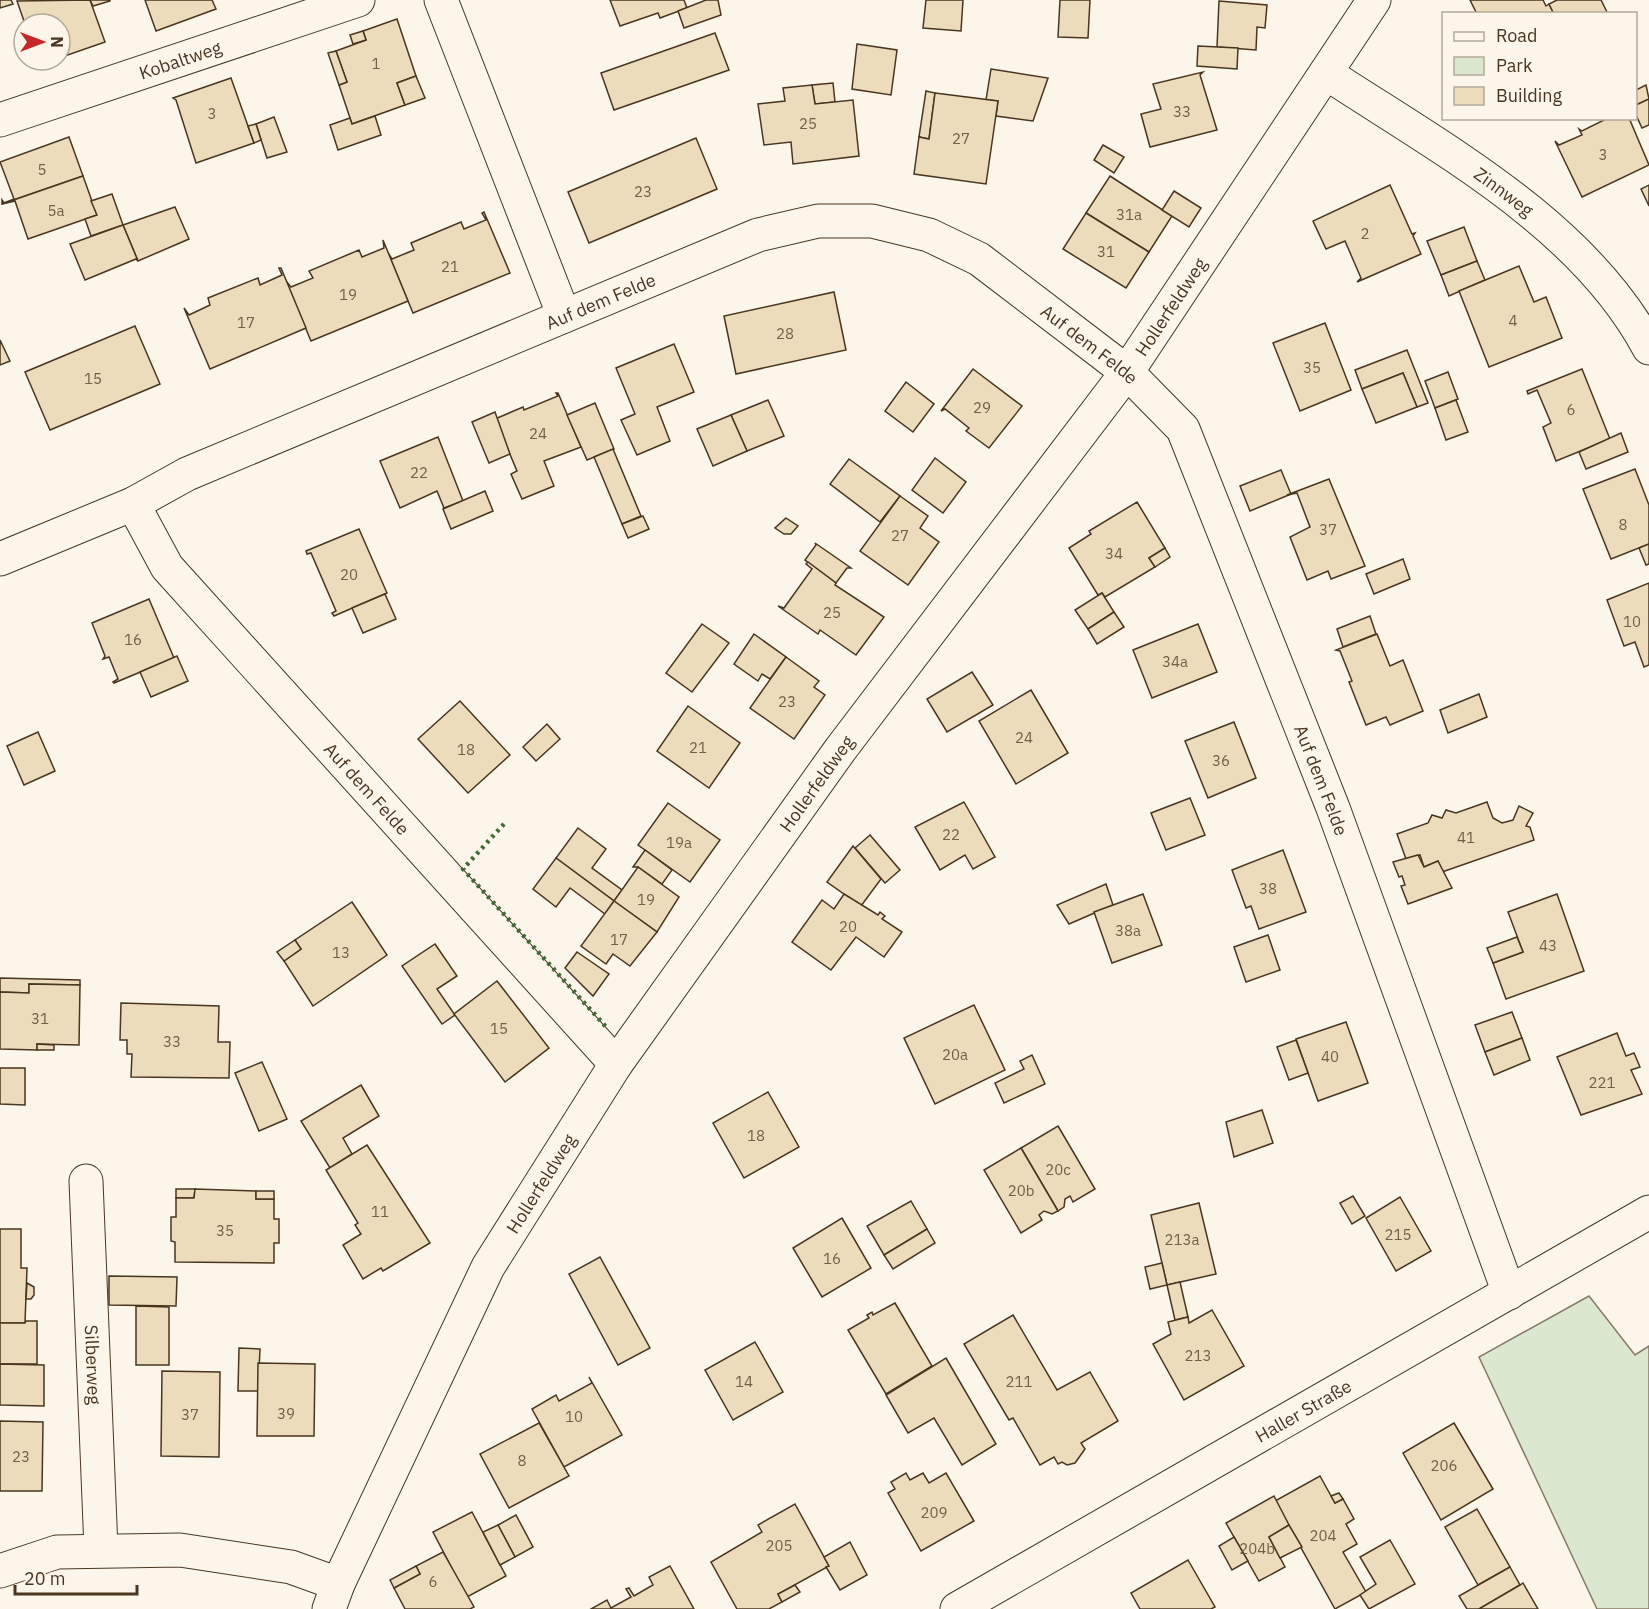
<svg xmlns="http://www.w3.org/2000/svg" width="1649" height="1609" font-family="'IBM Plex Sans',sans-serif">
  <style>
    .green { fill: #dce7d0; stroke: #887966; stroke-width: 1.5 }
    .building { fill: #ecdcbc; stroke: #4a3520; stroke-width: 1.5 }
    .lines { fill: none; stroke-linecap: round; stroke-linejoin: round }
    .minor-casing { stroke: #4a3520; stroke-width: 35 }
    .tertiary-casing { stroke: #4a3520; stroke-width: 35 }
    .minor { stroke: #fbf6e9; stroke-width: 33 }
    .tertiary { stroke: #fbf6e9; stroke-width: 33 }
    .hedge { stroke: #436837; stroke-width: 4.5; stroke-dasharray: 3 4.5; stroke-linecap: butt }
    .labels { text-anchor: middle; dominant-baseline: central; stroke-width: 4.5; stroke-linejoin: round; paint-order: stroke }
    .number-label { font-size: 15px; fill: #725f47 }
    .street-label { font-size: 18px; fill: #4a3520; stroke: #fbf6e9 }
  </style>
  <rect width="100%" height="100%" fill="#fbf6e9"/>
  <polygon class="green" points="1589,1296 1635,1355 1649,1346 1649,1609 1597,1609 1479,1357"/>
  <g class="building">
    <polygon points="0,0 11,0 13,4 0,8"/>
    <polygon points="90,0 110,0 110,1 93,6"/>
    <polygon points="90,0 105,42 62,57 60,24 25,24 17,1"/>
    <polygon points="145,0 212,0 216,9 156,31"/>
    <polygon points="610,0 684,0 687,8 660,18 658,13 620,26"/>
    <polygon points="706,0 718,0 721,15 684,28 678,11"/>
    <polygon points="926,0 963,0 961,31 923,28"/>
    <polygon points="1060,0 1090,0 1088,38 1058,37"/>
    <polygon points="1470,0 1543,0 1546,6 1549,4 1554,14 1477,14"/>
    <polygon points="1557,0 1601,0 1608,14 1554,14 1549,4"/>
    <polygon points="1219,1 1267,5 1265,28 1257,27 1256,50 1217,47"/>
    <polygon points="397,19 416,76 397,83 405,105 352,124 339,85 347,82 336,51 366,40 363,31"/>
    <polygon points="363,31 366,40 353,44 350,35"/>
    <polygon points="715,33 729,70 614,110 601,73"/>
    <polygon points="857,44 897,50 891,95 852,89"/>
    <polygon points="1198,46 1238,48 1237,69 1197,66"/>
    <polygon points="336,51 347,82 339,85 328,53"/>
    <polygon points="991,69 1048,78 1033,121 996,116 998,101 986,100"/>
    <polygon points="1203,72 1200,75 1217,130 1150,147 1141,114 1161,109 1153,84"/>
    <polygon points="416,76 425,98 405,105 397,83"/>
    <polygon points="231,78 254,143 196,163 176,100 173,98"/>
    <polygon points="833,83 835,102 815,104 812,85"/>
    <polygon points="812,85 815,104 853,100 859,156 793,164 791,142 764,145 758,104 785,101 783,88"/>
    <polygon points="1646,85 1649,99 1636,105 1636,90"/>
    <polygon points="926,91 935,93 929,139 919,137"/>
    <polygon points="935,93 998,101 986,184 914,174 919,137 929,139"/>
    <polygon points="1649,99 1649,125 1642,128 1636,115 1636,105"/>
    <polygon points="375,116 381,135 338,150 330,125 350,118 352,124"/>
    <polygon points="274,117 287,152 267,158 256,124"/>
    <polygon points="1608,118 1629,118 1649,165 1582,197 1555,141 1559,145 1582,135 1579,129 1582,131"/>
    <polygon points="256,124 261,140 254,143 248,126"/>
    <polygon points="69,137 83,176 2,204 2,200 4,203 14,199 0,162"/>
    <polygon points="696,138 717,189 589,243 568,192"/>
    <polygon points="1103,145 1124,157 1114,173 1094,160"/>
    <polygon points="83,176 97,215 28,239 15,201 2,204"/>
    <polygon points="1110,176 1172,216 1149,252 1086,213"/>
    <polygon points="1390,185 1412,234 1415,233 1413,236 1421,254 1357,282 1361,278 1345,241 1326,249 1313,221"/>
    <polygon points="1649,185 1649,206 1641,189"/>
    <polygon points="1174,191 1201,208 1189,227 1162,210"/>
    <polygon points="112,194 123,225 91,236 85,219 97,215 91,201"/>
    <polygon points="175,207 189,239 138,261 123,225"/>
    <polygon points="484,212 510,273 413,313 388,253 392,259 414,250 411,243 461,222 464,229 486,220 482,213"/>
    <polygon points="1086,213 1149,252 1126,288 1063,249"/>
    <polygon points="123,225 138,261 136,259 85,280 70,244"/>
    <polygon points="1464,227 1477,261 1441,275 1427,241"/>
    <polygon points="383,240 408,301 311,341 286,281 291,287 313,278 309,271 359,250 362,257 384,248"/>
    <polygon points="1477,261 1485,280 1449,296 1441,275"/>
    <polygon points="1519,266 1534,302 1546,297 1562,338 1489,367 1459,291"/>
    <polygon points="279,268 281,268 306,328 210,369 184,308 189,315 210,305 208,298 258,278 260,285 282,275"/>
    <polygon points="834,292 846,350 736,374 724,316"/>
    <polygon points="1325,323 1351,390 1300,411 1273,343"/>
    <polygon points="135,326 160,384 50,430 25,372"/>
    <polygon points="0,340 10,361 0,365"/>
    <polygon points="674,344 694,392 657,407 670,441 637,455 621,420 635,414 616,368"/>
    <polygon points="1407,350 1428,403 1417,407 1403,373 1362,389 1355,370"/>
    <polygon points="973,369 1022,406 989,448 966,431 969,428 945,409 941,411"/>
    <polygon points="1582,369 1610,439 1556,461 1543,427 1551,423 1537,390 1528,394 1527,391"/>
    <polygon points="1448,372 1458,399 1435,408 1425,381"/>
    <polygon points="1403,373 1417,407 1376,423 1362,389"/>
    <polygon points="906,382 934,404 913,432 885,411"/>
    <polygon points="556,393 558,393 581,447 544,461 554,486 522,499 511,474 517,471 495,419 523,407 524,410 558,396"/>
    <polygon points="768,400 784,436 747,451 731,415"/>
    <polygon points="1456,400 1468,432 1446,440 1435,408"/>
    <polygon points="595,403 614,449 587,460 567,415"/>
    <polygon points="495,412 510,454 489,463 472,422"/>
    <polygon points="731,415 747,451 713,466 697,429"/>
    <polygon points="1621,433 1628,452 1586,469 1579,452"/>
    <polygon points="438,437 463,501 444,508 437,491 400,508 380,461"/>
    <polygon points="613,449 641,516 622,524 594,457"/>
    <polygon points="935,458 966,482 943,513 912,490"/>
    <polygon points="849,459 900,496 880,522 830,484"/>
    <polygon points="1635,469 1649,505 1649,544 1611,559 1583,489"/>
    <polygon points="1281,470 1291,494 1250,511 1240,486"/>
    <polygon points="1329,479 1365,566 1331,579 1328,571 1307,580 1290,537 1310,527 1297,493 1287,495"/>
    <polygon points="485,491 493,511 451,529 443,509"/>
    <polygon points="900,496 928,516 920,528 939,542 908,585 860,551"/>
    <polygon points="1137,502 1165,548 1149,558 1155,567 1105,597 1102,593 1098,595 1069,548 1091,534 1089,531"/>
    <polygon points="643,516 649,529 628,538 622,524"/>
    <polygon points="786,518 798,526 791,534 784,534 775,528"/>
    <polygon points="359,529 387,593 334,616 332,613 336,611 311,553 307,554 306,551"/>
    <polygon points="815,543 851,568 847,568 836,583 805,560 816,545"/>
    <polygon points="1649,544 1649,564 1646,565 1639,548"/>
    <polygon points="1165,548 1170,557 1155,567 1149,558"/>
    <polygon points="1403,559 1410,579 1374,594 1366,574"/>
    <polygon points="808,562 836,583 835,585 884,617 856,655 820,630 818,634 778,606 784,608 812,569 806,564"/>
    <polygon points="1649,583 1649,665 1644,667 1635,642 1624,646 1607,600"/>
    <polygon points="1102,593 1114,612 1088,629 1075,610"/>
    <polygon points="385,594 396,619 363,633 352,608"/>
    <polygon points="149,599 174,658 114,683 113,682 118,679 109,657 103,659 105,656 92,623"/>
    <polygon points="1114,612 1124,627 1097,644 1088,629"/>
    <polygon points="1370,616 1376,634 1343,647 1337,629"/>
    <polygon points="702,624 729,643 692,692 666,673"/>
    <polygon points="1198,624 1217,672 1152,698 1133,650"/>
    <polygon points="754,634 786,657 770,679 762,674 758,681 734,664"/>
    <polygon points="1377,634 1390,666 1403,660 1423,711 1390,725 1386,717 1366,725 1349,682 1352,681 1340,651 1336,650"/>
    <polygon points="177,656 188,681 151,697 140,672"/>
    <polygon points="786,657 819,681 814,687 825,695 794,739 750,708"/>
    <polygon points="972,672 993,705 947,732 927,699"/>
    <polygon points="1031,690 1068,753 1016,784 979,721"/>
    <polygon points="1479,694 1487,717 1448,733 1440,710"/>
    <polygon points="460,701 510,755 468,793 418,739"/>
    <polygon points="688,706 740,743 709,788 657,751"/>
    <polygon points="1234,722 1256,778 1208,798 1185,741"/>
    <polygon points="547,724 560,739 536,761 523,747"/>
    <polygon points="38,732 55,771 24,785 7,746"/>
    <polygon points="1190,798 1205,835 1166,850 1151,813"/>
    <polygon points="964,802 995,857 973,869 965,855 940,870 915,827"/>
    <polygon points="1487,802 1493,818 1502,823 1513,820 1519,806 1533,813 1526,826 1530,827 1534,840 1442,872 1438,861 1424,867 1420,855 1406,859 1397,834 1428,823 1432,815 1442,818 1446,810 1456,813"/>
    <polygon points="668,803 720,840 690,882 638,845"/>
    <polygon points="578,828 606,849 592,868 622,890 614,901 556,858"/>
    <polygon points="870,835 900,870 885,883 855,848"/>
    <polygon points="853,846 881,879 861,906 827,882"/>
    <polygon points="645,850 672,870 662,884 638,867 633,867"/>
    <polygon points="1283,850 1306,912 1259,929 1251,906 1246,908 1232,870"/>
    <polygon points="1418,855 1424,867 1438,861 1452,888 1408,904 1401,886 1405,885 1402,876 1399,877 1393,862"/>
    <polygon points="556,858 614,901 605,914 570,888 556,907 533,889"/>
    <polygon points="638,867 679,897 657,932 614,901"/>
    <polygon points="1106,884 1113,905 1069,924 1057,905"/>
    <polygon points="844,894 878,915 880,912 885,916 882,919 902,932 884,957 856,937 831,970 792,942 822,900 834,909"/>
    <polygon points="1143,894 1162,945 1112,963 1094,912"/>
    <polygon points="1557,894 1584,971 1506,999 1493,963 1523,952 1508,912"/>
    <polygon points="614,901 657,932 630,966 613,954 606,964 581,946"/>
    <polygon points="352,902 387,955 313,1006 284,961 301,949 295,940"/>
    <polygon points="1268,935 1280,970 1246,982 1234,947"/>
    <polygon points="1517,937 1523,952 1493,963 1487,948"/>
    <polygon points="295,940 301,949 284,961 277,952"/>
    <polygon points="435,944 457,976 437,989 455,1015 442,1024 402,966"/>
    <polygon points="577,952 609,974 593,996 565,968"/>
    <polygon points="0,978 80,980 80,985 29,984 29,993 0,992"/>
    <polygon points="497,981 549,1048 505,1082 454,1014"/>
    <polygon points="29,984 80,985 79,1045 37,1044 37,1050 0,1049 0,992 29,993"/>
    <polygon points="121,1003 219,1006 218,1042 230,1042 229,1078 131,1077 132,1054 127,1054 127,1040 120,1040"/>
    <polygon points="974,1005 1005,1070 935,1104 904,1038"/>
    <polygon points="1512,1012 1522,1038 1485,1052 1475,1025"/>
    <polygon points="1346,1022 1368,1083 1318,1101 1296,1039"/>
    <polygon points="1617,1033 1626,1056 1634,1053 1640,1067 1631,1070 1642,1094 1581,1115 1557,1057"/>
    <polygon points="1522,1038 1530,1060 1494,1075 1485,1052"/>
    <polygon points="1296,1040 1308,1073 1289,1080 1277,1047"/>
    <polygon points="37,1044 54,1045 54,1050 37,1050"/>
    <polygon points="1032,1055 1045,1084 1004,1103 995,1083 1024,1069 1020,1061"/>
    <polygon points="262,1062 287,1119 259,1131 235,1073"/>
    <polygon points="0,1068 25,1068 25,1105 0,1104"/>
    <polygon points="361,1085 379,1116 343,1138 352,1154 330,1168 301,1121"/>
    <polygon points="768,1092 799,1147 744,1178 713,1123"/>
    <polygon points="1262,1110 1273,1143 1234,1157 1226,1122"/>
    <polygon points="1058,1126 1095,1189 1073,1202 1070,1196 1065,1199 1064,1207 1058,1211 1021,1148"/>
    <polygon points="367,1145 430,1243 383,1271 381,1268 363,1279 343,1245 361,1234 355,1225 358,1223 326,1170"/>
    <polygon points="1021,1148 1058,1211 1052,1214 1044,1211 1039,1215 1042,1220 1021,1233 984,1170"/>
    <polygon points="176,1189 195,1189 194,1198 176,1198"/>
    <polygon points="195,1189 256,1191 256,1199 274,1199 274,1219 279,1219 279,1243 274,1243 274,1263 175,1262 175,1242 171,1241 171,1217 176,1217 176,1198 194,1198"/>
    <rect x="256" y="1191" width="18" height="8"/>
    <polygon points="1353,1196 1365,1216 1352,1224 1340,1203"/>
    <polygon points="1400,1197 1431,1251 1396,1271 1366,1218"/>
    <polygon points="911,1201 927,1229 884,1255 867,1226"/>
    <polygon points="1199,1203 1216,1274 1167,1285 1151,1215"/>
    <polygon points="842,1218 871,1268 822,1297 793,1248"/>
    <polygon points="0,1229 21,1229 21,1268 27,1268 25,1323 0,1323"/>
    <polygon points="927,1229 935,1243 893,1269 884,1255"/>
    <polygon points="600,1257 650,1348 618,1365 569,1274"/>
    <polygon points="1162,1263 1167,1285 1150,1289 1145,1267"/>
    <polygon points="109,1276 177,1277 176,1306 109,1305"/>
    <polygon points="1180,1282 1188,1317 1175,1320 1167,1285"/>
    <polygon points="27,1283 34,1287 34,1295 31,1299 26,1299"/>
    <polygon points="895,1303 932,1366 886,1394 848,1330 869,1318 867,1315 872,1312 873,1315"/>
    <polygon points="136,1306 169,1307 169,1365 136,1365"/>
    <polygon points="1212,1310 1244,1366 1184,1400 1153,1344 1171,1334 1168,1322 1188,1317 1189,1323"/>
    <polygon points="1013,1315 1057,1390 1090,1372 1118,1421 1081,1443 1085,1449 1075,1463 1067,1465 1062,1462 1058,1464 1054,1457 1040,1465 1013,1418 1009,1420 964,1344"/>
    <polygon points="26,1321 37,1321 37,1364 0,1364 0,1323 25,1323"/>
    <polygon points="755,1342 783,1392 733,1420 705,1370"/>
    <polygon points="239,1348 260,1349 258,1391 238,1391"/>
    <polygon points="946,1358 996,1444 962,1465 934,1418 908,1433 886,1395"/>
    <polygon points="258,1363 315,1364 314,1436 257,1436"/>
    <polygon points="0,1364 44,1365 44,1406 0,1405"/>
    <polygon points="162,1371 220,1372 219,1457 161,1456"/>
    <polygon points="589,1377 622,1435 564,1467 532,1409 556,1395 559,1401 592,1383"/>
    <polygon points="0,1421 43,1422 42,1491 0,1491"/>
    <polygon points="539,1423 569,1476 509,1508 480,1454"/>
    <polygon points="1454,1423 1493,1489 1441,1520 1403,1453"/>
    <polygon points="906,1473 910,1480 923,1473 929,1483 946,1473 974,1521 921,1551 888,1493 895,1489 891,1482"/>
    <polygon points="1320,1476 1335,1503 1343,1499 1354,1519 1346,1524 1357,1544 1343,1552 1366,1592 1335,1609 1275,1501"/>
    <polygon points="1339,1493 1343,1499 1335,1503 1331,1496"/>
    <polygon points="1274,1496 1289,1525 1269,1537 1285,1567 1259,1581 1226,1523"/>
    <polygon points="795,1504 829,1566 778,1594 782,1602 769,1609 737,1609 711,1562 762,1532 758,1525"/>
    <polygon points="1477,1509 1510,1567 1478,1585 1445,1527"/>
    <polygon points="472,1512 506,1576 467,1597 433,1532"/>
    <polygon points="516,1515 533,1547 515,1557 498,1525"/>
    <polygon points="498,1525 515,1557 500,1565 483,1532"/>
    <polygon points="1289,1525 1302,1547 1280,1558 1269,1537"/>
    <polygon points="1234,1537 1248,1561 1232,1570 1219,1546"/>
    <polygon points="1390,1540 1415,1584 1369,1609 1360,1595 1376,1584 1360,1557"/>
    <polygon points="850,1542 867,1575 840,1590 826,1567 829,1566 824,1557"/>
    <polygon points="443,1552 474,1607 470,1609 405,1609 394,1588 420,1574 416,1566"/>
    <polygon points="1188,1560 1215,1607 1211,1609 1140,1609 1131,1593"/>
    <polygon points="416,1566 420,1574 394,1588 390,1580"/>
    <polygon points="670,1566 694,1609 591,1609 607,1600 611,1608 631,1597 626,1589 629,1588 634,1596 653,1585 649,1577"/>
    <polygon points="1510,1567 1520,1585 1479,1609 1467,1609 1459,1596"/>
    <polygon points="1523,1583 1538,1609 1479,1609 1520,1585"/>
    <polygon points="795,1585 800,1592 782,1602 778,1594"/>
  </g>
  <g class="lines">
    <defs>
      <g id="minor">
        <polyline points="441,0 564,316"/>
        <path id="s1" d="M1326,73c114,75 257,151 323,275"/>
        <path id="s2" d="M0,120l358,-120"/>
        <path id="s3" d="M133,504l34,63 449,497"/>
        <path id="s4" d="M0,559l133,-55 54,-30 571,-239 60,-14h54l57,14 50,24 148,113 56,57 150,379 176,485"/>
        <path id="s5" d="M86,1181l15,368"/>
        <polyline points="0,1571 57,1552 180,1550 291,1567 338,1584"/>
        <path id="s6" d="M329,1609l9,-25 150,-317 128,-203 224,-314 287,-378 247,-372"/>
      </g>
      <g id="tertiary">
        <path id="s7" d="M957,1609l692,-397"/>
      </g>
    </defs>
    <use href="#minor" class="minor-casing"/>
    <use href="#tertiary" class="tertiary-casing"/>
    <use href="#minor" class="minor"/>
    <use href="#tertiary" class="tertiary"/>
    <polyline class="hedge" points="504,824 463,869 608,1029"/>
  </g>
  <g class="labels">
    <g class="number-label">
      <text x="376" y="63">1</text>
      <text x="1182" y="111">33</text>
      <text x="212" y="113">3</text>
      <text x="808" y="123">25</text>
      <text x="961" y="138">27</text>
      <text x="1603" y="154">3</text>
      <text x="42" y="169">5</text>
      <text x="643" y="191">23</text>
      <text x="56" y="210">5a</text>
      <text x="1129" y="214">31a</text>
      <text x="1365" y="233">2</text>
      <text x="1106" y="251">31</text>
      <text x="450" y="266">21</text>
      <text x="348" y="294">19</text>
      <text x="1513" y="320">4</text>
      <text x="246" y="322">17</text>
      <text x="785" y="333">28</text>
      <text x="1312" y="367">35</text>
      <text x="93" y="378">15</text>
      <text x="982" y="407">29</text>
      <text x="1571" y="409">6</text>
      <text x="538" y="433">24</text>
      <text x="419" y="472">22</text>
      <text x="1623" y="524">8</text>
      <text x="1328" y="529">37</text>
      <text x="900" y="535">27</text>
      <text x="1114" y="553">34</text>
      <text x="349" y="574">20</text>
      <text x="832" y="612">25</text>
      <text x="1632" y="621">10</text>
      <text x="133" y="639">16</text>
      <text x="1175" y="661">34a</text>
      <text x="787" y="701">23</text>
      <text x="1024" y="737">24</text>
      <text x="698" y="747">21</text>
      <text x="466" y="749">18</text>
      <text x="1221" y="760">36</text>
      <text x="951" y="834">22</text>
      <text x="1466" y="837">41</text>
      <text x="679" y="842">19a</text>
      <text x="1268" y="888">38</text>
      <text x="646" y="899">19</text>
      <text x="848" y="926">20</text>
      <text x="1128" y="930">38a</text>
      <text x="619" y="939">17</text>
      <text x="1548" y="945">43</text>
      <text x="341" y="952">13</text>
      <text x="40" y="1018">31</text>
      <text x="499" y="1028">15</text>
      <text x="172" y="1041">33</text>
      <text x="955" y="1054">20a</text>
      <text x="1330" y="1056">40</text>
      <text x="1602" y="1082">221</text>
      <text x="756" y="1135">18</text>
      <text x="1058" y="1169">20c</text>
      <text x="1021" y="1190">20b</text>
      <text x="380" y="1211">11</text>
      <text x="225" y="1230">35</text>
      <text x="1398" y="1234">215</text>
      <text x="1182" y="1239">213a</text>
      <text x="832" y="1258">16</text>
      <text x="1198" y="1355">213</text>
      <text x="744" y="1381">14</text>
      <text x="1019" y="1381">211</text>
      <text x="286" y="1413">39</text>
      <text x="190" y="1414">37</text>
      <text x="574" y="1416">10</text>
      <text x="21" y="1456">23</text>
      <text x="522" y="1460">8</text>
      <text x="1444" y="1465">206</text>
      <text x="934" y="1512">209</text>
      <text x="1323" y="1535">204</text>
      <text x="779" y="1545">205</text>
      <text x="1257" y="1548">204b</text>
      <text x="433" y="1581">6</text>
    </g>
    <g class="street-label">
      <text stroke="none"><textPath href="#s2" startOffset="190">Kobaltweg</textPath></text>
      <text stroke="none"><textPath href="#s1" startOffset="214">Zinnweg</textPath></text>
      <text stroke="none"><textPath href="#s4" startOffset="654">Auf dem Felde</textPath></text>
      <text stroke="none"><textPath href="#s6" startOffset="1556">Hollerfeldweg</textPath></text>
      <text stroke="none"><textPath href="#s4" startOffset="1194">Auf dem Felde</textPath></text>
      <text stroke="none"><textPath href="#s4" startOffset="1698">Auf dem Felde</textPath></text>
      <text stroke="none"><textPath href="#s6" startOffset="962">Hollerfeldweg</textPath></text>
      <text stroke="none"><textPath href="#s3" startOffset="370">Auf dem Felde</textPath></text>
      <text stroke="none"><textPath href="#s6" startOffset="476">Hollerfeldweg</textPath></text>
      <text stroke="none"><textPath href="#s5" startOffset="184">Silberweg</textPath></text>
      <text stroke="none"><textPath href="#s7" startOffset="399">Haller Straße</textPath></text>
    </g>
  </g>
  <rect x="1442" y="12" width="195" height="108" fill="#fbf6e9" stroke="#b4a999" stroke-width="1.5"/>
  <rect x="1454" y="32" width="30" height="9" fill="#fbf6e9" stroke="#b4a999" stroke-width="1.5"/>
  <text x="1496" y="42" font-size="18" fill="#4a3520">Road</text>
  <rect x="1454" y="57" width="30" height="18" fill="#dce7d0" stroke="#b4a999" stroke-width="1.5"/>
  <text x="1496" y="72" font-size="18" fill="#4a3520">Park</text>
  <rect x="1454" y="87" width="30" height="18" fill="#ecdcbc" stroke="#b4a999" stroke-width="1.5"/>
  <text x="1496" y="102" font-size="18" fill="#4a3520">Building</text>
  <g transform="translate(42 42) rotate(90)"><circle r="28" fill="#fbf6e9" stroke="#b4a999" stroke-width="1.5"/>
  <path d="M0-4.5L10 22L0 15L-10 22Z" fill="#c62828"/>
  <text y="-9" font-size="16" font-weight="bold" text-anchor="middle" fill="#4a3520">N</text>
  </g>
  <path d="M15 1585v9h122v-9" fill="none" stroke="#4a3520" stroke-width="3"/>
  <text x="24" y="1585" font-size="18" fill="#4a3520" stroke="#fbf6e9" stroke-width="4.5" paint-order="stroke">20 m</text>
</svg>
